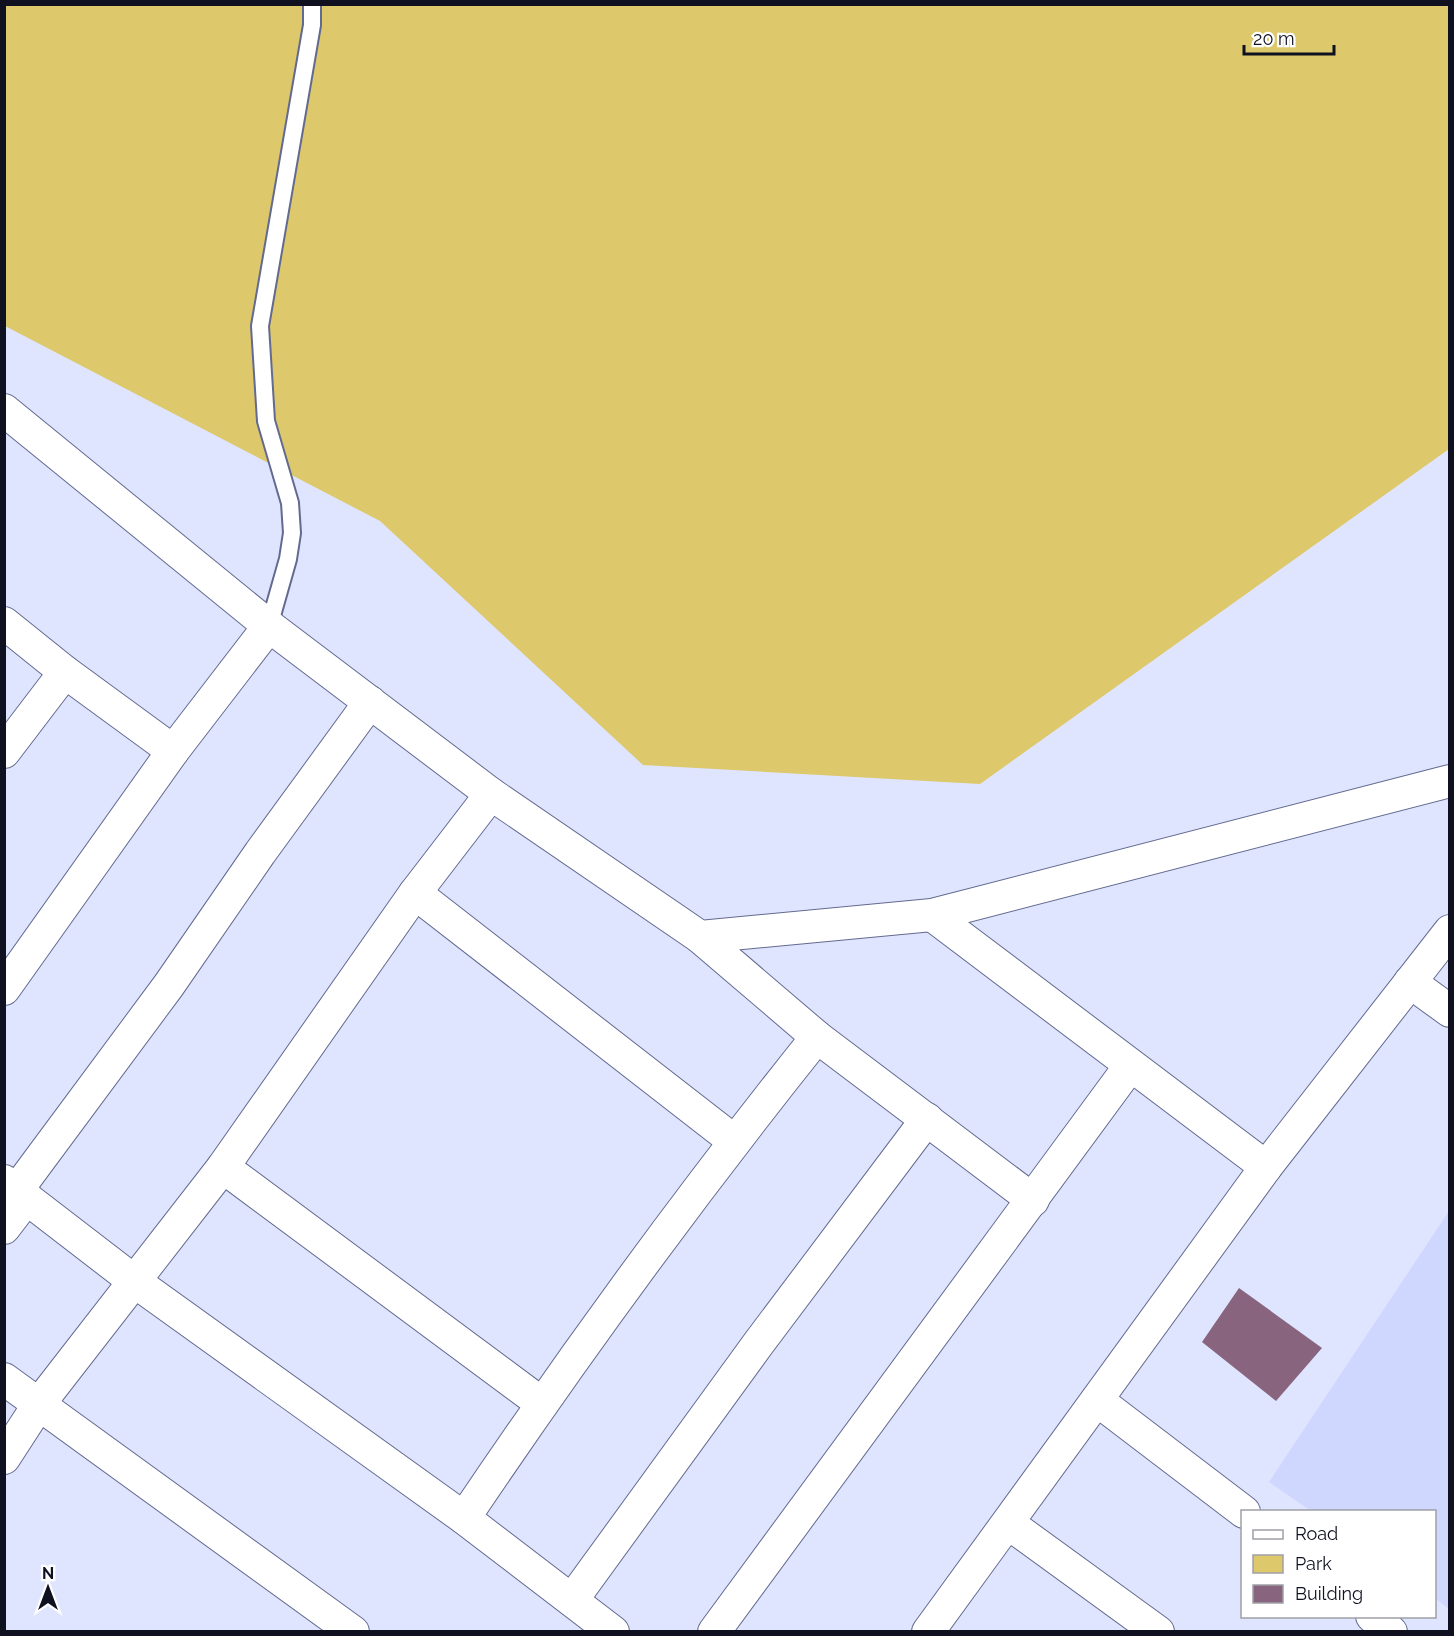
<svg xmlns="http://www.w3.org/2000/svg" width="1454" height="1636" font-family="Raleway,sans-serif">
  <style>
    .built { fill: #cfd7ff }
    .green { fill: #ddc86b }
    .building { fill: #88647e }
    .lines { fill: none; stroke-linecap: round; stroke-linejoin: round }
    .lane-casing { stroke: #636a8f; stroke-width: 20 }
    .street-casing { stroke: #636a8f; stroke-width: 34 }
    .lane { stroke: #fff; stroke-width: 16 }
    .street { stroke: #fff; stroke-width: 32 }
  </style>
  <rect width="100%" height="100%" fill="#dfe5ff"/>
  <polygon class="built" points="1449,1211 1449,1609 1435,1598 1434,1512 1311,1511 1269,1482"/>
  <polygon class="green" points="4,5 1449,5 1449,449 980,784 643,765 380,521 5,326"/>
  <polygon class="building" points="1239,1288 1322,1348 1276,1401 1202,1342"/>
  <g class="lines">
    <defs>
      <polyline id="lane" points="269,626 288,559 292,533 290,503 266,421 260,326 312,25 312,4"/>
      <g id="street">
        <polyline points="4,410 269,626 491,794 700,937 932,915 1450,781"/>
        <polyline points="4,623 65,672 173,751"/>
        <polyline points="4,752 65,672"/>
        <polyline points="415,893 734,1141"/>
        <polyline points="932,915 1266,1167"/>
        <polyline points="700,937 817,1037 1033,1200"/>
        <polyline points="1410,982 1450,1011"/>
        <polyline points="4,989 173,751 269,626"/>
        <polyline points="223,1167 541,1403"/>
        <polyline points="4,1181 134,1281 464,1518 613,1632"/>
        <polyline points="17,1190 169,985 260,853 370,702"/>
        <polyline points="4,1228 27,1198"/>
        <polyline points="4,1379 353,1632"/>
        <polyline points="1097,1400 1244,1512"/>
        <polyline points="4,1458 39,1404 223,1167 415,893 491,794"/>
        <path d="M464,1518c111,-165 229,-326 353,-481"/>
        <polyline points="1008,1523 1158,1632"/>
        <polyline points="572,1600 758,1344 927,1119"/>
        <polyline points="1372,1616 1391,1632"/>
        <polyline points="714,1632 1130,1066"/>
        <polyline points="928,1632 1266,1167 1450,931"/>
      </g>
    </defs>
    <use href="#lane" class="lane-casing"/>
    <use href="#street" class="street-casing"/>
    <use href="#lane" class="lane"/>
    <use href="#street" class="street"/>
  </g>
  <rect width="1454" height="1636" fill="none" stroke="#0f1120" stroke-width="12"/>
  <rect x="1241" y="1510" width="195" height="108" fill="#ffffff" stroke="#9fa0a6" stroke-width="1.5"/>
  <rect x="1253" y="1530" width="30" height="9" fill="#ffffff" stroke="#9fa0a6" stroke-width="1.5"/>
  <text x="1295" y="1540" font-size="18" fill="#0f1120">Road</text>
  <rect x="1253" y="1555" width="30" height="18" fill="#ddc86b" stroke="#9fa0a6" stroke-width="1.5"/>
  <text x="1295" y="1570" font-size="18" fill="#0f1120">Park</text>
  <rect x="1253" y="1585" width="30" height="18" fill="#88647e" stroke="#9fa0a6" stroke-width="1.5"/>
  <text x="1295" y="1600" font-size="18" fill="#0f1120">Building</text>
  <g transform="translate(48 1588)" stroke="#ffffff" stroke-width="4.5" paint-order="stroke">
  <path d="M0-4.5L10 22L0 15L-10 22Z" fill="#0f1120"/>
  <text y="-9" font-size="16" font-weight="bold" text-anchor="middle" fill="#0f1120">N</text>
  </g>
  <path d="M1244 45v9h90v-9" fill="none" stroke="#0f1120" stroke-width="3"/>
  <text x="1253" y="45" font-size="18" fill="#0f1120" stroke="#ffffff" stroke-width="4.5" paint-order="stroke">20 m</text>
</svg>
